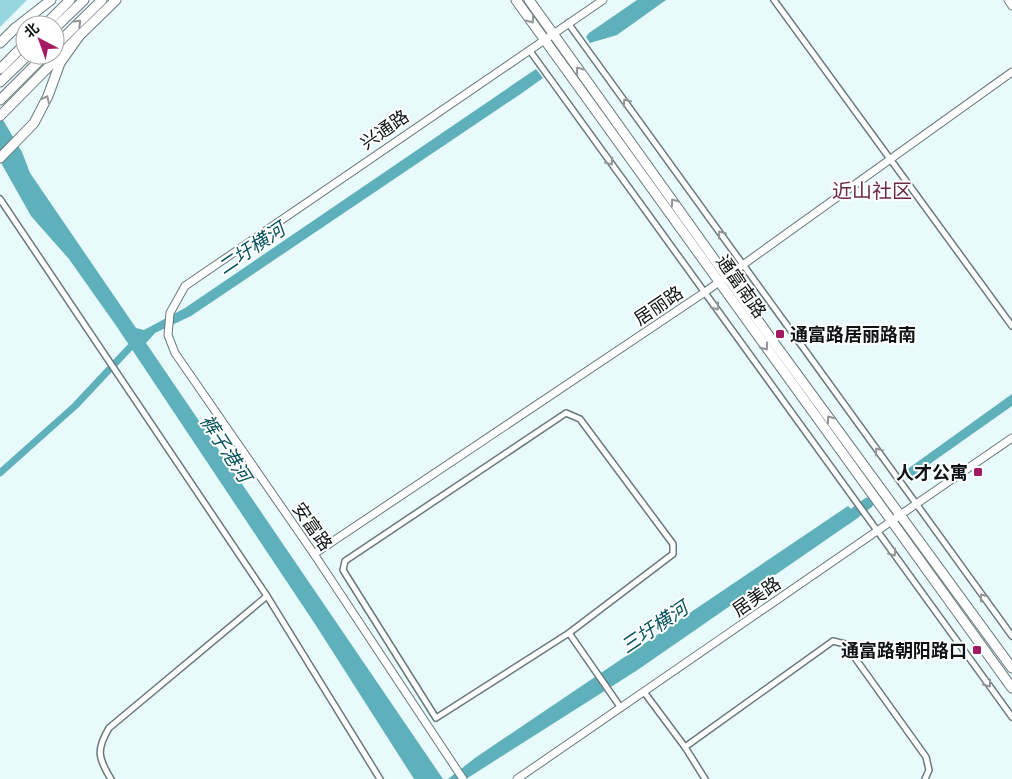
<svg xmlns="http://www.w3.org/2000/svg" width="1012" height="779" font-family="Ubuntu,'Noto Sans SC',sans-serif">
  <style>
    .green { fill: #96d6de }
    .water { fill: #5eb0ba }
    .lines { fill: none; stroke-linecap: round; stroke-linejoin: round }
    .canal { stroke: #5eb0ba; stroke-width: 7 }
    .river { stroke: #5eb0ba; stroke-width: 11 }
    .minor-casing { stroke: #6a797b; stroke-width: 8 }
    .tertiary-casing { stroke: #6a797b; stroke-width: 9 }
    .primary-casing { stroke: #6a797b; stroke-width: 11 }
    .trunk-casing { stroke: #6a797b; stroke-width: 11 }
    .minor { stroke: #fff; stroke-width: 5 }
    .tertiary { stroke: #fff; stroke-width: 7 }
    .primary { stroke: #fff; stroke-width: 9 }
    .trunk { stroke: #fff; stroke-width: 9 }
    .oneway { stroke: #939596 }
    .poi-dot { fill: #a41a62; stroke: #fff; stroke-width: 2 }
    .labels { text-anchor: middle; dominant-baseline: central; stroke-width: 4; stroke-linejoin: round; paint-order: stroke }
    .street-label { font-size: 18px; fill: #0e1415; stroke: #fff }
    .poi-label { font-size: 18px; font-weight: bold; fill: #0e1415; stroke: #fff; text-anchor: end }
    .water-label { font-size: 19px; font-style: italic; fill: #035158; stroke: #fff }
    .quarter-label { font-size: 20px; fill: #6b2946; stroke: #fff }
  </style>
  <rect width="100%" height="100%" fill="#e8fafc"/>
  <polygon class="green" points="0,0 27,0 0,27"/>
  <g class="water">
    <polygon points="637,0 666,0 617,35 590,43 586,37 589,33"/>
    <polygon points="536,69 543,78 522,93 191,316 155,333 146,343 443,779 414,779 315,624 117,327 69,259 31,216 0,161 0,115 22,152 30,173 136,328 144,330 185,308"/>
    <polygon points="1012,394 1012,406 907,480 902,473"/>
    <polygon points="848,506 859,517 636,671 466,779 448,779 475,758"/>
  </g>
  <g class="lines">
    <polyline class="canal" points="0,473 75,406 135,342"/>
    <polyline class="river" points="845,520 868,503"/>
    <defs>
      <g id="minor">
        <polyline points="774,0 1012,326"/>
        <polyline points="568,23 1012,636"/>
        <polyline points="530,51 1012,717"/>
        <polyline points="0,199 267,596 380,779"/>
        <polygon points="566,413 580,419 673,544 673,554 569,633 436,718 343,570 345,561"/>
        <polyline points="569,633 621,708"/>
        <polyline points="644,692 685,747 705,779"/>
        <polyline points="685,747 833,641 845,644 926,757 929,770 925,779"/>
        <path d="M111,779c-13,-21 -15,-29 -2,-51l158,-132"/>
      </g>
      <g id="tertiary">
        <polyline points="1008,0 1012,6"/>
        <polyline points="314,554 705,292 1012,72"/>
        <polyline points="463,779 314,554 175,353 168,335 170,313 185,286 603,0"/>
        <polyline points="517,779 1012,438"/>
      </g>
      <g id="primary">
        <polyline points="516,0 1012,688"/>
        <polyline points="529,0 772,340 1012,668"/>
        <polyline points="0,43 15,28 51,0"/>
        <polyline points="0,158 34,123 48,96 60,63 80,35 116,0"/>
      </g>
      <g id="trunk">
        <polyline points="45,25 70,0"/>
        <polyline points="55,28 84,0"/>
        <polyline points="55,46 102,0"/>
        <polyline points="0,69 25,44"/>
        <polyline points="0,82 28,55"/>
        <polyline points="0,100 45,55"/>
        <polyline points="0,116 80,35"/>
      </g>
    </defs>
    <use href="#minor" class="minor-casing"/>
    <use href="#tertiary" class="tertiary-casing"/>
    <use href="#primary" class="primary-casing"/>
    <use href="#trunk" class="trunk-casing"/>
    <use href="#minor" class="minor"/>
    <use href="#tertiary" class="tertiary"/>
    <use href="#primary" class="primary"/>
    <use href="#trunk" class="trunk"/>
  </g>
  <defs><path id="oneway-chevron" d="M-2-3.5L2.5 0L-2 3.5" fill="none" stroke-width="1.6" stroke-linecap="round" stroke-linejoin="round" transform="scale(1.25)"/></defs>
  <g class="oneway">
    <use href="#oneway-chevron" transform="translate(531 20) rotate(54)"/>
    <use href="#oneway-chevron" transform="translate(78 23) rotate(-44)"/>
    <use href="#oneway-chevron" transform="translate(579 70) rotate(-126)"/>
    <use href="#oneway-chevron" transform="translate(46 99) rotate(-64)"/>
    <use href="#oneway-chevron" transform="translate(626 102) rotate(-126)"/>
    <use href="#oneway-chevron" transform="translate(610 162) rotate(54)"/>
    <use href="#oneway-chevron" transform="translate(674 202) rotate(-126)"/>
    <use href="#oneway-chevron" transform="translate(721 234) rotate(-126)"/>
    <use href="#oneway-chevron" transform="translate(716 307) rotate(54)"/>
    <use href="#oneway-chevron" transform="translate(765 347) rotate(54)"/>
    <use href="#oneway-chevron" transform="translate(830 419) rotate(-126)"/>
    <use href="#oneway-chevron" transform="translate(878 451) rotate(-126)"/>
    <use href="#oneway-chevron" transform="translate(893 553) rotate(54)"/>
    <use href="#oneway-chevron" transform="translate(983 597) rotate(-126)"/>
    <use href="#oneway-chevron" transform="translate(988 684) rotate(54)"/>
  </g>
  <g class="poi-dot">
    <rect x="775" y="329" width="10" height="10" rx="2.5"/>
    <rect x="973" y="467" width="10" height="10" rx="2.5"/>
    <rect x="972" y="645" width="10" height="10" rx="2.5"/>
  </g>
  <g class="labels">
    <g class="street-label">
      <text transform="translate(384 129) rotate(-35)">兴通路</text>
      <text transform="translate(742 286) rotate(55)">通富南路</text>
      <text transform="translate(658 305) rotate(-34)">居丽路</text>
      <text transform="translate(313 526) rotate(55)">安富路</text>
      <text transform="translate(756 596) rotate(-35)">居美路</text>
    </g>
    <g class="poi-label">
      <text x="790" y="334" text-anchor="start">通富路居丽路南</text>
      <text x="968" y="472">人才公寓</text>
      <text x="967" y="650">通富路朝阳路口</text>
    </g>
    <g class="water-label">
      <text transform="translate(251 248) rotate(-34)">二圩横河</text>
      <text transform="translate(226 448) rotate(57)">裤子港河</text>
      <text transform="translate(654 627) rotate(-34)">三圩横河</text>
    </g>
    <g class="quarter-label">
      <text x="872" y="190">近山社区</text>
    </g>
  </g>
  <g transform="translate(40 40) rotate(319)"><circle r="24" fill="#ffffff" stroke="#9fa1a1"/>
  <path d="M0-4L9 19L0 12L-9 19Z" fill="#a41a62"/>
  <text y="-8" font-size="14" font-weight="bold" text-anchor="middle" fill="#0e1415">北</text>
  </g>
</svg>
